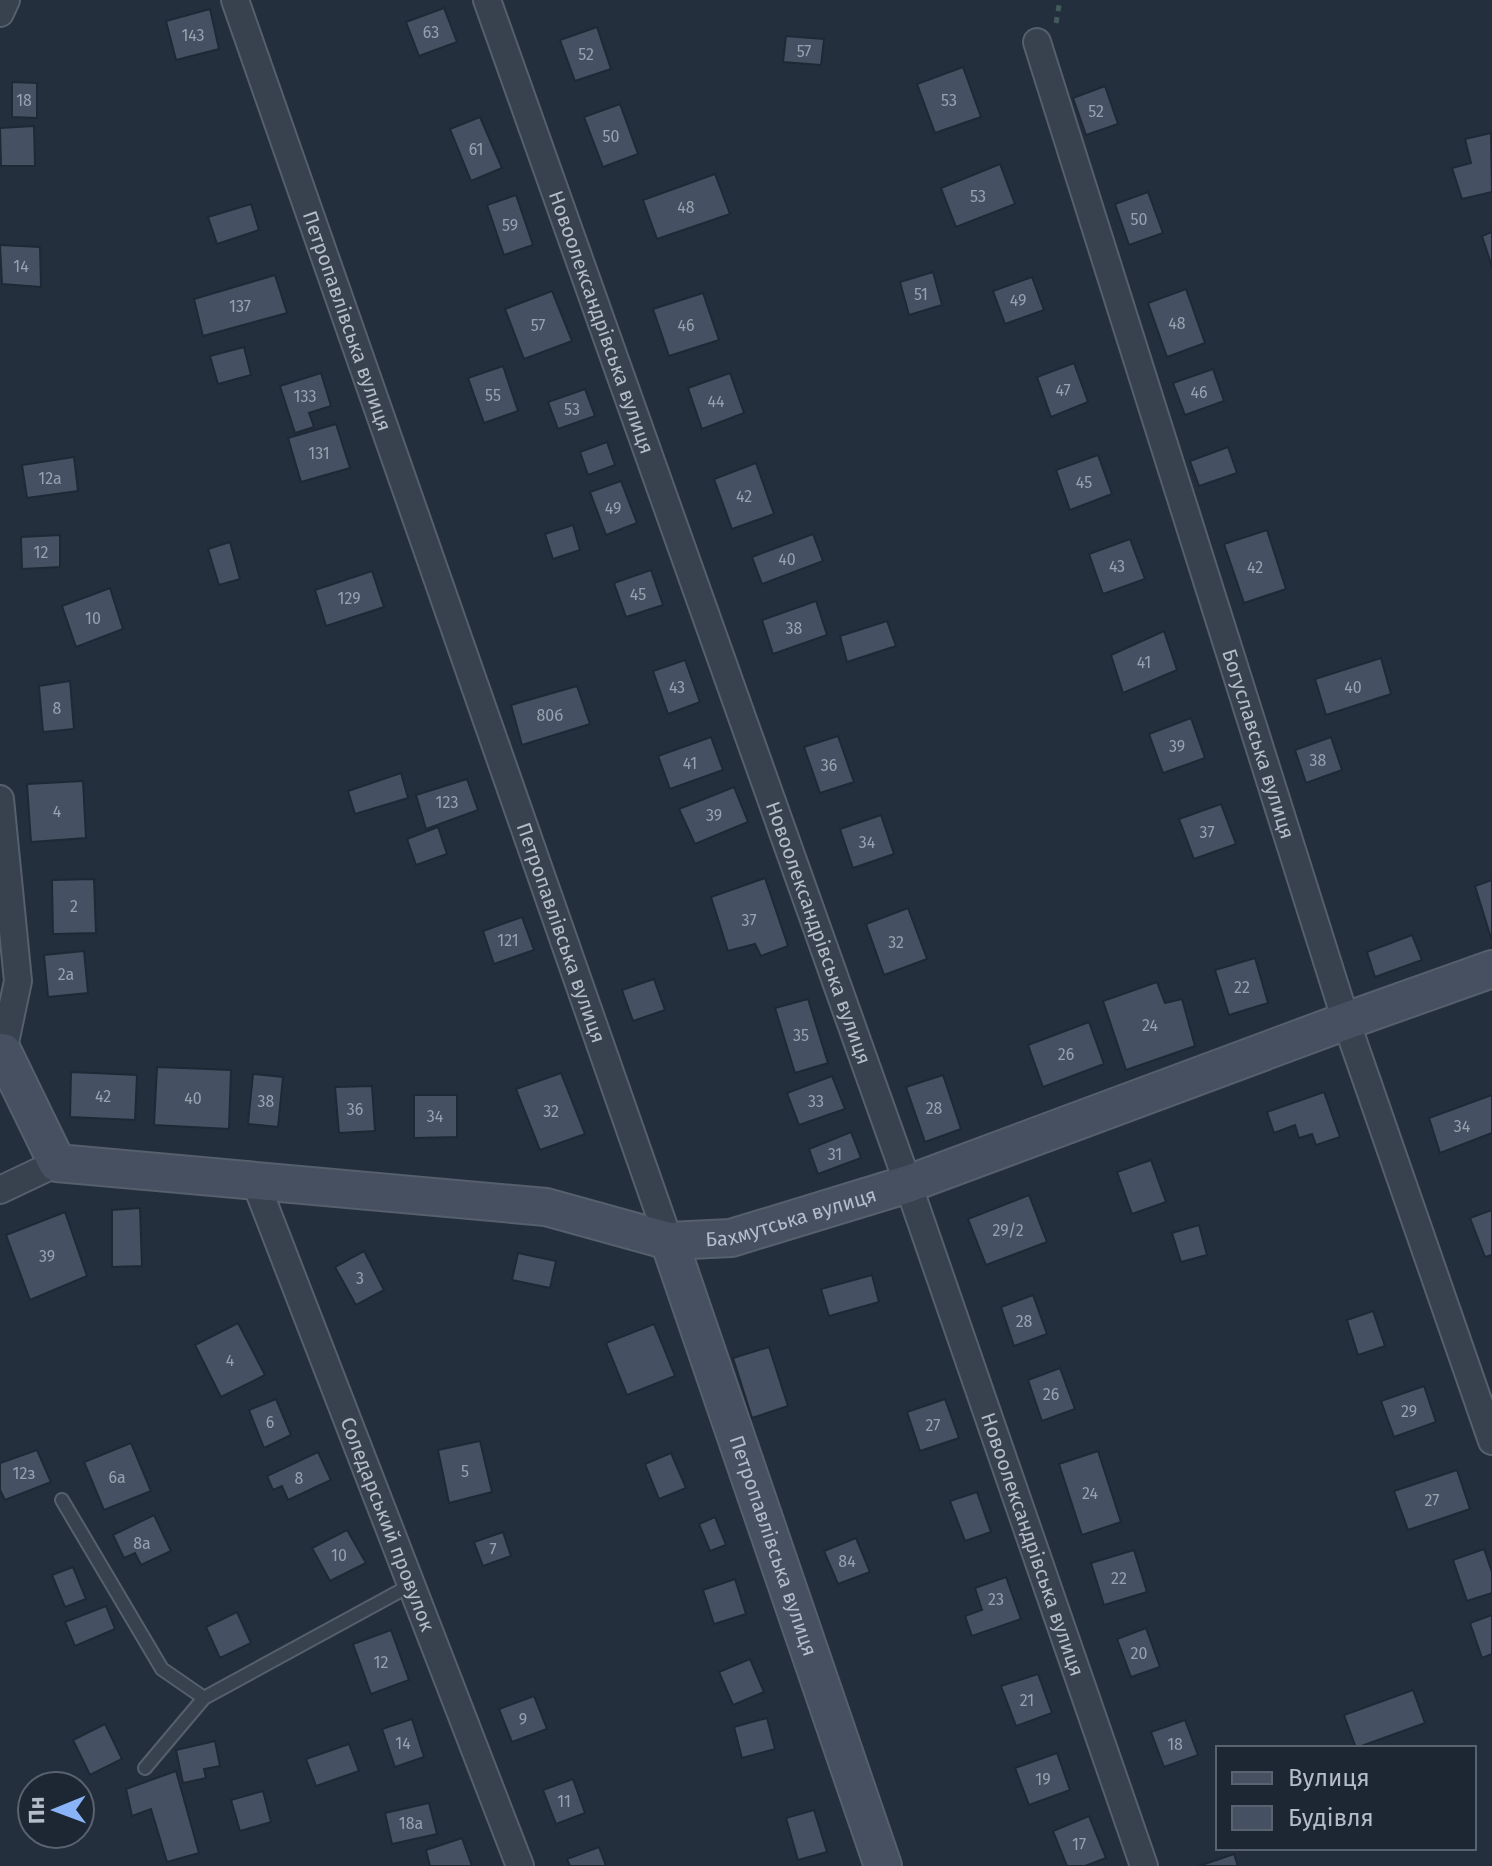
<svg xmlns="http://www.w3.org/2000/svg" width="1492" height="1866" font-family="'Fira Sans',sans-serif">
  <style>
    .building { fill: #455162; stroke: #1f2835; stroke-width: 2 }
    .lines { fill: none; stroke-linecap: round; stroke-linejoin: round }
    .lane-casing { stroke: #565f6c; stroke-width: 16 }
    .street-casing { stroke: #565f6c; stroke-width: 30 }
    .secondary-casing { stroke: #565f6c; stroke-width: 40 }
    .path { stroke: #44595c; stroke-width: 5; stroke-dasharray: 6 6; stroke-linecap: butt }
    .lane { stroke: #38414e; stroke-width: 12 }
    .street { stroke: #38414e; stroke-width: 26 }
    .secondary { stroke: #465061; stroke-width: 36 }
    .labels { text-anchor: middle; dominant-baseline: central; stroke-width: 6; stroke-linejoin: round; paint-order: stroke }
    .number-label { font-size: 16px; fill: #98a1af }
    .street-label { font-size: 20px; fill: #b4bcc9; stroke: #1d2633 }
  </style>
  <rect width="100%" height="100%" fill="#242f3e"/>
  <g class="building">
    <polygon points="444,8 457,42 419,56 406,22"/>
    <polygon points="210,9 219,49 176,60 166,21"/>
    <polygon points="597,27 611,69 575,81 560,40"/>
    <polygon points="786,36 824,39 821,65 783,62"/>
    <polygon points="963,67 981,117 935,133 917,84"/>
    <polygon points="12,82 37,83 37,118 12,117"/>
    <polygon points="1105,86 1118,124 1086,135 1073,98"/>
    <polygon points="620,104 638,154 603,167 584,117"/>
    <polygon points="480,117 502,168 471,181 450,129"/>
    <polygon points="34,126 35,166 1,166 0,128"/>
    <polygon points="1491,133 1492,192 1462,199 1452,168 1471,163 1465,139"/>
    <polygon points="1000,164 1015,204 956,227 941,188"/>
    <polygon points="715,174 730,214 657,239 643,200"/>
    <polygon points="1148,192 1163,233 1129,245 1115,204"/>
    <polygon points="516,195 533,245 504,255 487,205"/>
    <polygon points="251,204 259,230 217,244 208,217"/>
    <polygon points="1492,232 1492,267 1482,236"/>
    <polygon points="0,245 40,247 41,287 2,284"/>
    <polygon points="933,272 942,305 909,315 900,282"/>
    <polygon points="275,275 287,313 203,336 194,299"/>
    <polygon points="1032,277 1044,310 1005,324 993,291"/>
    <polygon points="1186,289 1205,343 1167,357 1148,303"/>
    <polygon points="552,291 572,341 524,359 505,309"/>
    <polygon points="703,293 719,340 669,356 653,309"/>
    <polygon points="244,347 251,375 218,384 210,356"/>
    <polygon points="1074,363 1088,402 1051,417 1037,377"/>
    <polygon points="503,366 518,411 484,423 468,378"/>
    <polygon points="1213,369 1224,401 1185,415 1173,383"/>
    <polygon points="321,373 331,406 309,413 314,427 295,433 280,386"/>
    <polygon points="730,373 744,413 702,429 688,388"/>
    <polygon points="585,389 595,416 558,429 548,402"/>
    <polygon points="336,424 350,468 301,482 288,438"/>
    <polygon points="607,442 615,465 588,475 580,452"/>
    <polygon points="1228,447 1237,473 1199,486 1190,461"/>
    <polygon points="1098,455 1112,494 1070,510 1056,470"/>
    <polygon points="74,457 78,491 27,498 22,465"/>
    <polygon points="756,463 774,514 732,529 714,479"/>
    <polygon points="621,481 637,523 606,535 590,492"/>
    <polygon points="573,525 580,550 553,559 545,534"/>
    <polygon points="1267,530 1286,589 1244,603 1224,544"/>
    <polygon points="813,534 823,561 762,584 752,557"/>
    <polygon points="60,535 60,567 22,569 21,537"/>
    <polygon points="1130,539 1145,579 1103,594 1089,554"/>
    <polygon points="230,542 240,579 219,585 208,549"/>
    <polygon points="651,570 663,605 626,617 614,583"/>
    <polygon points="372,571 384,607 326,626 315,590"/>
    <polygon points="110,588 123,629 76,647 62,606"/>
    <polygon points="816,601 827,635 773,654 762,620"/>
    <polygon points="887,621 896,646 847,662 840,636"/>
    <polygon points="1164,631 1177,670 1123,693 1111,655"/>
    <polygon points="1381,658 1391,694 1326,715 1315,679"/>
    <polygon points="685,660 700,702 668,714 653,671"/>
    <polygon points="70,681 74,729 43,732 39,686"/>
    <polygon points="577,686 590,724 522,745 511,705"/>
    <polygon points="1191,718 1205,758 1163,773 1149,734"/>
    <polygon points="838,736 854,782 820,793 804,747"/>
    <polygon points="711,737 723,770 670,789 658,756"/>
    <polygon points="1331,737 1342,770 1306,783 1295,750"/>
    <polygon points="401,773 408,798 355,814 348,791"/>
    <polygon points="467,779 478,810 426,829 416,795"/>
    <polygon points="83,781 86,838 31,842 27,784"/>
    <polygon points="734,787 748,822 695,844 679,809"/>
    <polygon points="1221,804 1236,844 1194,859 1179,819"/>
    <polygon points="881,815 894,854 853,868 840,829"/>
    <polygon points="438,827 447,854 416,865 407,839"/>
    <polygon points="765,878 788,946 761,956 755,944 728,951 711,897"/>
    <polygon points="94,879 96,933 53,934 52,880"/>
    <polygon points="1492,880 1492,938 1491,938 1475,886"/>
    <polygon points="908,908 927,959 884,975 866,924"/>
    <polygon points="522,917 534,950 494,964 483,931"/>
    <polygon points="1412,935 1422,960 1375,977 1367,952"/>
    <polygon points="84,951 88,993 48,997 44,955"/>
    <polygon points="1255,958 1268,1003 1229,1015 1215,970"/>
    <polygon points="654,979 665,1010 633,1021 622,990"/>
    <polygon points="1157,982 1165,1003 1182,999 1195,1046 1126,1070 1103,1001"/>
    <polygon points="808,999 828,1063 795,1073 775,1008"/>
    <polygon points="1089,1022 1104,1064 1043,1087 1028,1045"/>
    <polygon points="157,1067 231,1070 229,1129 154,1125"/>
    <polygon points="71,1072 137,1075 135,1120 70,1117"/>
    <polygon points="561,1073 585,1134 540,1150 516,1089"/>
    <polygon points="253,1074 283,1077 278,1127 248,1124"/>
    <polygon points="943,1075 961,1129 925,1142 906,1087"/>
    <polygon points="832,1076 845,1109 799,1125 787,1093"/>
    <polygon points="372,1086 375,1131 339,1133 335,1087"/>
    <polygon points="1324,1092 1340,1137 1316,1145 1312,1134 1299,1138 1295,1125 1274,1133 1267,1112"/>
    <polygon points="414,1095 457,1095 457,1137 414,1138"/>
    <polygon points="1492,1095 1492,1133 1440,1153 1429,1118"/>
    <polygon points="851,1132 861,1158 818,1174 809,1149"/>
    <polygon points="1151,1160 1166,1202 1132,1214 1117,1172"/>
    <polygon points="1029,1195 1047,1242 986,1265 968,1219"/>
    <polygon points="140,1208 142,1266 112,1267 112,1210"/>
    <polygon points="1492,1210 1492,1255 1485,1257 1470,1218"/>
    <polygon points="65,1212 87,1276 30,1300 6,1235"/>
    <polygon points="1199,1225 1207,1255 1181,1262 1172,1233"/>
    <polygon points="364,1251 384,1290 356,1305 335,1267"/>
    <polygon points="518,1253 556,1261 550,1288 512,1280"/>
    <polygon points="872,1275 879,1302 829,1316 821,1289"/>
    <polygon points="1033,1295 1047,1334 1014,1346 1001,1307"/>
    <polygon points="1373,1311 1385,1346 1358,1355 1347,1320"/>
    <polygon points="238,1323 265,1375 221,1397 195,1345"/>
    <polygon points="654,1324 675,1376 627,1395 606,1343"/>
    <polygon points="769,1347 788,1406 752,1418 733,1358"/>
    <polygon points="1060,1368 1075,1409 1042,1421 1028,1380"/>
    <polygon points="1424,1386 1436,1422 1394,1437 1381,1401"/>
    <polygon points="276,1399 291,1435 264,1448 249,1410"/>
    <polygon points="945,1399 959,1438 920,1451 907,1412"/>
    <polygon points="480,1441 492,1492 449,1503 438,1450"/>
    <polygon points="131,1443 151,1491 104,1510 84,1462"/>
    <polygon points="37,1450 51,1482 5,1500 0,1490 0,1463"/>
    <polygon points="1098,1451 1121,1522 1082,1535 1059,1464"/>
    <polygon points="318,1452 331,1480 288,1500 282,1486 273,1490 267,1476"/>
    <polygon points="671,1453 686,1488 659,1499 645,1464"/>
    <polygon points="1457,1470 1470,1509 1408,1530 1394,1491"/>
    <polygon points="977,1492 991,1532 965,1541 950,1501"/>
    <polygon points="154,1515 171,1551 141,1565 135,1553 124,1558 113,1535"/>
    <polygon points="715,1517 726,1545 710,1551 699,1524"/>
    <polygon points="347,1530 366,1563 330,1581 312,1548"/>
    <polygon points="503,1532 511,1556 483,1566 474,1542"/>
    <polygon points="856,1538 870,1572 838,1584 824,1551"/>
    <polygon points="1484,1549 1492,1572 1492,1593 1467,1601 1453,1560"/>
    <polygon points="1134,1550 1147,1592 1104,1605 1091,1563"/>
    <polygon points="73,1567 86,1599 65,1607 52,1575"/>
    <polygon points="1006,1577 1021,1619 972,1636 965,1616 982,1610 975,1588"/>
    <polygon points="735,1579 746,1614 714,1624 703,1590"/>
    <polygon points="106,1606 115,1629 75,1646 65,1622"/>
    <polygon points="237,1612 251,1643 220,1658 206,1627"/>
    <polygon points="1492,1615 1492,1654 1482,1658 1470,1623"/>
    <polygon points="1146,1628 1160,1667 1131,1677 1117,1639"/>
    <polygon points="391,1630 409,1680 371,1694 353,1644"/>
    <polygon points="750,1659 764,1692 733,1705 719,1672"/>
    <polygon points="1038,1674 1052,1713 1016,1726 1001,1686"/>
    <polygon points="1413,1690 1425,1723 1356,1748 1344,1715"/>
    <polygon points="534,1696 547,1729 512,1742 499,1709"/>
    <polygon points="767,1718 775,1749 742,1758 734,1727"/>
    <polygon points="412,1719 424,1757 395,1767 382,1729"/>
    <polygon points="1185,1720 1198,1755 1164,1767 1151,1732"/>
    <polygon points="105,1724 122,1759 90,1775 73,1740"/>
    <polygon points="215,1741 220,1766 204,1769 206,1778 183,1783 176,1750"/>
    <polygon points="349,1744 359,1771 316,1786 306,1759"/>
    <polygon points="1057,1753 1070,1790 1029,1805 1015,1768"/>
    <polygon points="176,1771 199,1853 167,1862 151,1809 132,1816 126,1789"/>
    <polygon points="573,1779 585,1813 556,1824 543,1790"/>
    <polygon points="263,1791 271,1822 240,1831 231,1800"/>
    <polygon points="429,1803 437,1834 392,1844 385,1813"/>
    <polygon points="814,1810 827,1852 798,1860 786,1818"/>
    <polygon points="1089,1816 1106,1858 1085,1866 1067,1866 1053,1831"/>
    <polygon points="462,1838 472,1866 430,1866 426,1850"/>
    <polygon points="599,1847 606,1866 570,1866 567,1859"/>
    <polygon points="1234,1854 1238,1866 1199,1866"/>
  </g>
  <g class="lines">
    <defs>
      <g id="lane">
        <polyline points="62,1500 162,1669 204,1698"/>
        <polyline points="145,1768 204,1698 411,1585"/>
      </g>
      <g id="street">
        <path id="s1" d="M235,0l434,1241"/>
        <path id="s2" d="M487,0l421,1184 236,682"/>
        <polyline points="0,13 6,0"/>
        <path id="s3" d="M1037,42l309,979 146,420"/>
        <polyline points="0,799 18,981 3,1052"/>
        <path id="s4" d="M255,1181l265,685"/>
        <polyline points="0,1190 57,1163"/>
      </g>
      <g id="secondary">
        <path id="s5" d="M0,1052h3l54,111 489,44 123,34 62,-3 177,-54 438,-163 146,-52"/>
        <path id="s6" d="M669,1241l214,625"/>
      </g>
    </defs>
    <use href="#lane" class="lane-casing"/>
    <use href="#street" class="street-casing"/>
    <use href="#secondary" class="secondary-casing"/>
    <polyline class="path" points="1056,23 1060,0"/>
    <use href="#lane" class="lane"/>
    <use href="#street" class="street"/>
    <use href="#secondary" class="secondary"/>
  </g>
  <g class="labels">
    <g class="number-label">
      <text x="431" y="32">63</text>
      <text x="193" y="35">143</text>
      <text x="804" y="51">57</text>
      <text x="586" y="54">52</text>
      <text x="24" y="100">18</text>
      <text x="949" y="100">53</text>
      <text x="1096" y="111">52</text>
      <text x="611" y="136">50</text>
      <text x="476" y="149">61</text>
      <text x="978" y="196">53</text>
      <text x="686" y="207">48</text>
      <text x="1139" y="219">50</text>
      <text x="510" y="225">59</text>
      <text x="21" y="266">14</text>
      <text x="921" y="294">51</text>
      <text x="1018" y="300">49</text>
      <text x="240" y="306">137</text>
      <text x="1177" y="323">48</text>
      <text x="538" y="325">57</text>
      <text x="686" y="325">46</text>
      <text x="1063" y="390">47</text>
      <text x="1199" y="392">46</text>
      <text x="493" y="395">55</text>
      <text x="305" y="396">133</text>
      <text x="716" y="401">44</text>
      <text x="572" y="409">53</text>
      <text x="319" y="453">131</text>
      <text x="50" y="478">12а</text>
      <text x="1084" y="482">45</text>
      <text x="744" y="496">42</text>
      <text x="613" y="508">49</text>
      <text x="41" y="552">12</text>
      <text x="787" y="559">40</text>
      <text x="1117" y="566">43</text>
      <text x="1255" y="567">42</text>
      <text x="638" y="594">45</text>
      <text x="349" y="598">129</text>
      <text x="93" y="618">10</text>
      <text x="794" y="628">38</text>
      <text x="1144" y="662">41</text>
      <text x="677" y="687">43</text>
      <text x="1353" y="687">40</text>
      <text x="57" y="708">8</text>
      <text x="550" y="715">80б</text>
      <text x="1177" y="746">39</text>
      <text x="1318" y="760">38</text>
      <text x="690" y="763">41</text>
      <text x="829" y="765">36</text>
      <text x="447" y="802">123</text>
      <text x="57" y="811">4</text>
      <text x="714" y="815">39</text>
      <text x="1207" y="832">37</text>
      <text x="867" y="842">34</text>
      <text x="74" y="906">2</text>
      <text x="749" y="920">37</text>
      <text x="508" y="940">121</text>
      <text x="896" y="942">32</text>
      <text x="66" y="974">2а</text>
      <text x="1242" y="987">22</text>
      <text x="1150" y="1025">24</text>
      <text x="801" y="1035">35</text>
      <text x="1066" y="1054">26</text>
      <text x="103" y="1096">42</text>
      <text x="193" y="1098">40</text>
      <text x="266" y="1101">38</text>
      <text x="816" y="1101">33</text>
      <text x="934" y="1108">28</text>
      <text x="355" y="1109">36</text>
      <text x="551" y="1111">32</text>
      <text x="435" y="1116">34</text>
      <text x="1462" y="1126">34</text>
      <text x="835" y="1154">31</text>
      <text x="1008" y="1230">29/2</text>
      <text x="47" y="1256">39</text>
      <text x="360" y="1278">3</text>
      <text x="1024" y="1321">28</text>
      <text x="230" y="1360">4</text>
      <text x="1051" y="1394">26</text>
      <text x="1409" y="1411">29</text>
      <text x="270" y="1422">6</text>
      <text x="933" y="1425">27</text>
      <text x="465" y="1471">5</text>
      <text x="24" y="1473">12з</text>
      <text x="117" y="1477">6а</text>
      <text x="299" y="1478">8</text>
      <text x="1090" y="1493">24</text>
      <text x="1432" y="1500">27</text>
      <text x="142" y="1543">8а</text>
      <text x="493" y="1549">7</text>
      <text x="339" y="1555">10</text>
      <text x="847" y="1561">84</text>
      <text x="1119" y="1578">22</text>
      <text x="996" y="1599">23</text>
      <text x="1139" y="1653">20</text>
      <text x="381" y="1662">12</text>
      <text x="1027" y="1700">21</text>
      <text x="523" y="1719">9</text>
      <text x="403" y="1743">14</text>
      <text x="1175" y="1744">18</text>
      <text x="1043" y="1779">19</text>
      <text x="564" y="1801">11</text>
      <text x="411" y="1823">18а</text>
      <text x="1079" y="1844">17</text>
    </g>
    <g class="street-label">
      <text stroke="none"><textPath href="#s1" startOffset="340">Петропавлівська вулиця</textPath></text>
      <text stroke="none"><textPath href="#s2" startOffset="342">Новоолександрівська вулиця</textPath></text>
      <text stroke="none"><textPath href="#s3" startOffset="736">Богуславська вулиця</textPath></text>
      <text stroke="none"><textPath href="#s1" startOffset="988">Петропавлівська вулиця</textPath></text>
      <text stroke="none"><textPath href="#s2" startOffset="990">Новоолександрівська вулиця</textPath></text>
      <text stroke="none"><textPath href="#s5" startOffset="870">Бахмутська вулиця</textPath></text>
      <text stroke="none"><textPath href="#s4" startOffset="368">Соледарський провулок</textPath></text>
      <text stroke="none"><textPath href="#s2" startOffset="1638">Новоолександрівська вулиця</textPath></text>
      <text stroke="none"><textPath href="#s6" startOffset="322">Петропавлівська вулиця</textPath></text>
    </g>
  </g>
  <rect x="1216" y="1746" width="260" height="104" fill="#1d2633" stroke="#59626f" stroke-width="2"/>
  <rect x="1232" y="1772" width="40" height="12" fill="#465061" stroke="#59626f" stroke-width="2"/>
  <text x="1288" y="1786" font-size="24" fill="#b4bcc9">Вулиця</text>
  <rect x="1232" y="1806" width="40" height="24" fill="#455162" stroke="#59626f" stroke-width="2"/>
  <text x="1288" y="1826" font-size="24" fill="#b4bcc9">Будівля</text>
  <g transform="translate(56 1810) rotate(269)"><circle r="38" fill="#1d2633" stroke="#59626f" stroke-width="2"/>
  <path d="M0-6L14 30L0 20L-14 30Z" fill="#8ab4f8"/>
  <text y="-12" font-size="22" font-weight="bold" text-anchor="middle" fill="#b4bcc9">Пн</text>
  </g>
</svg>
